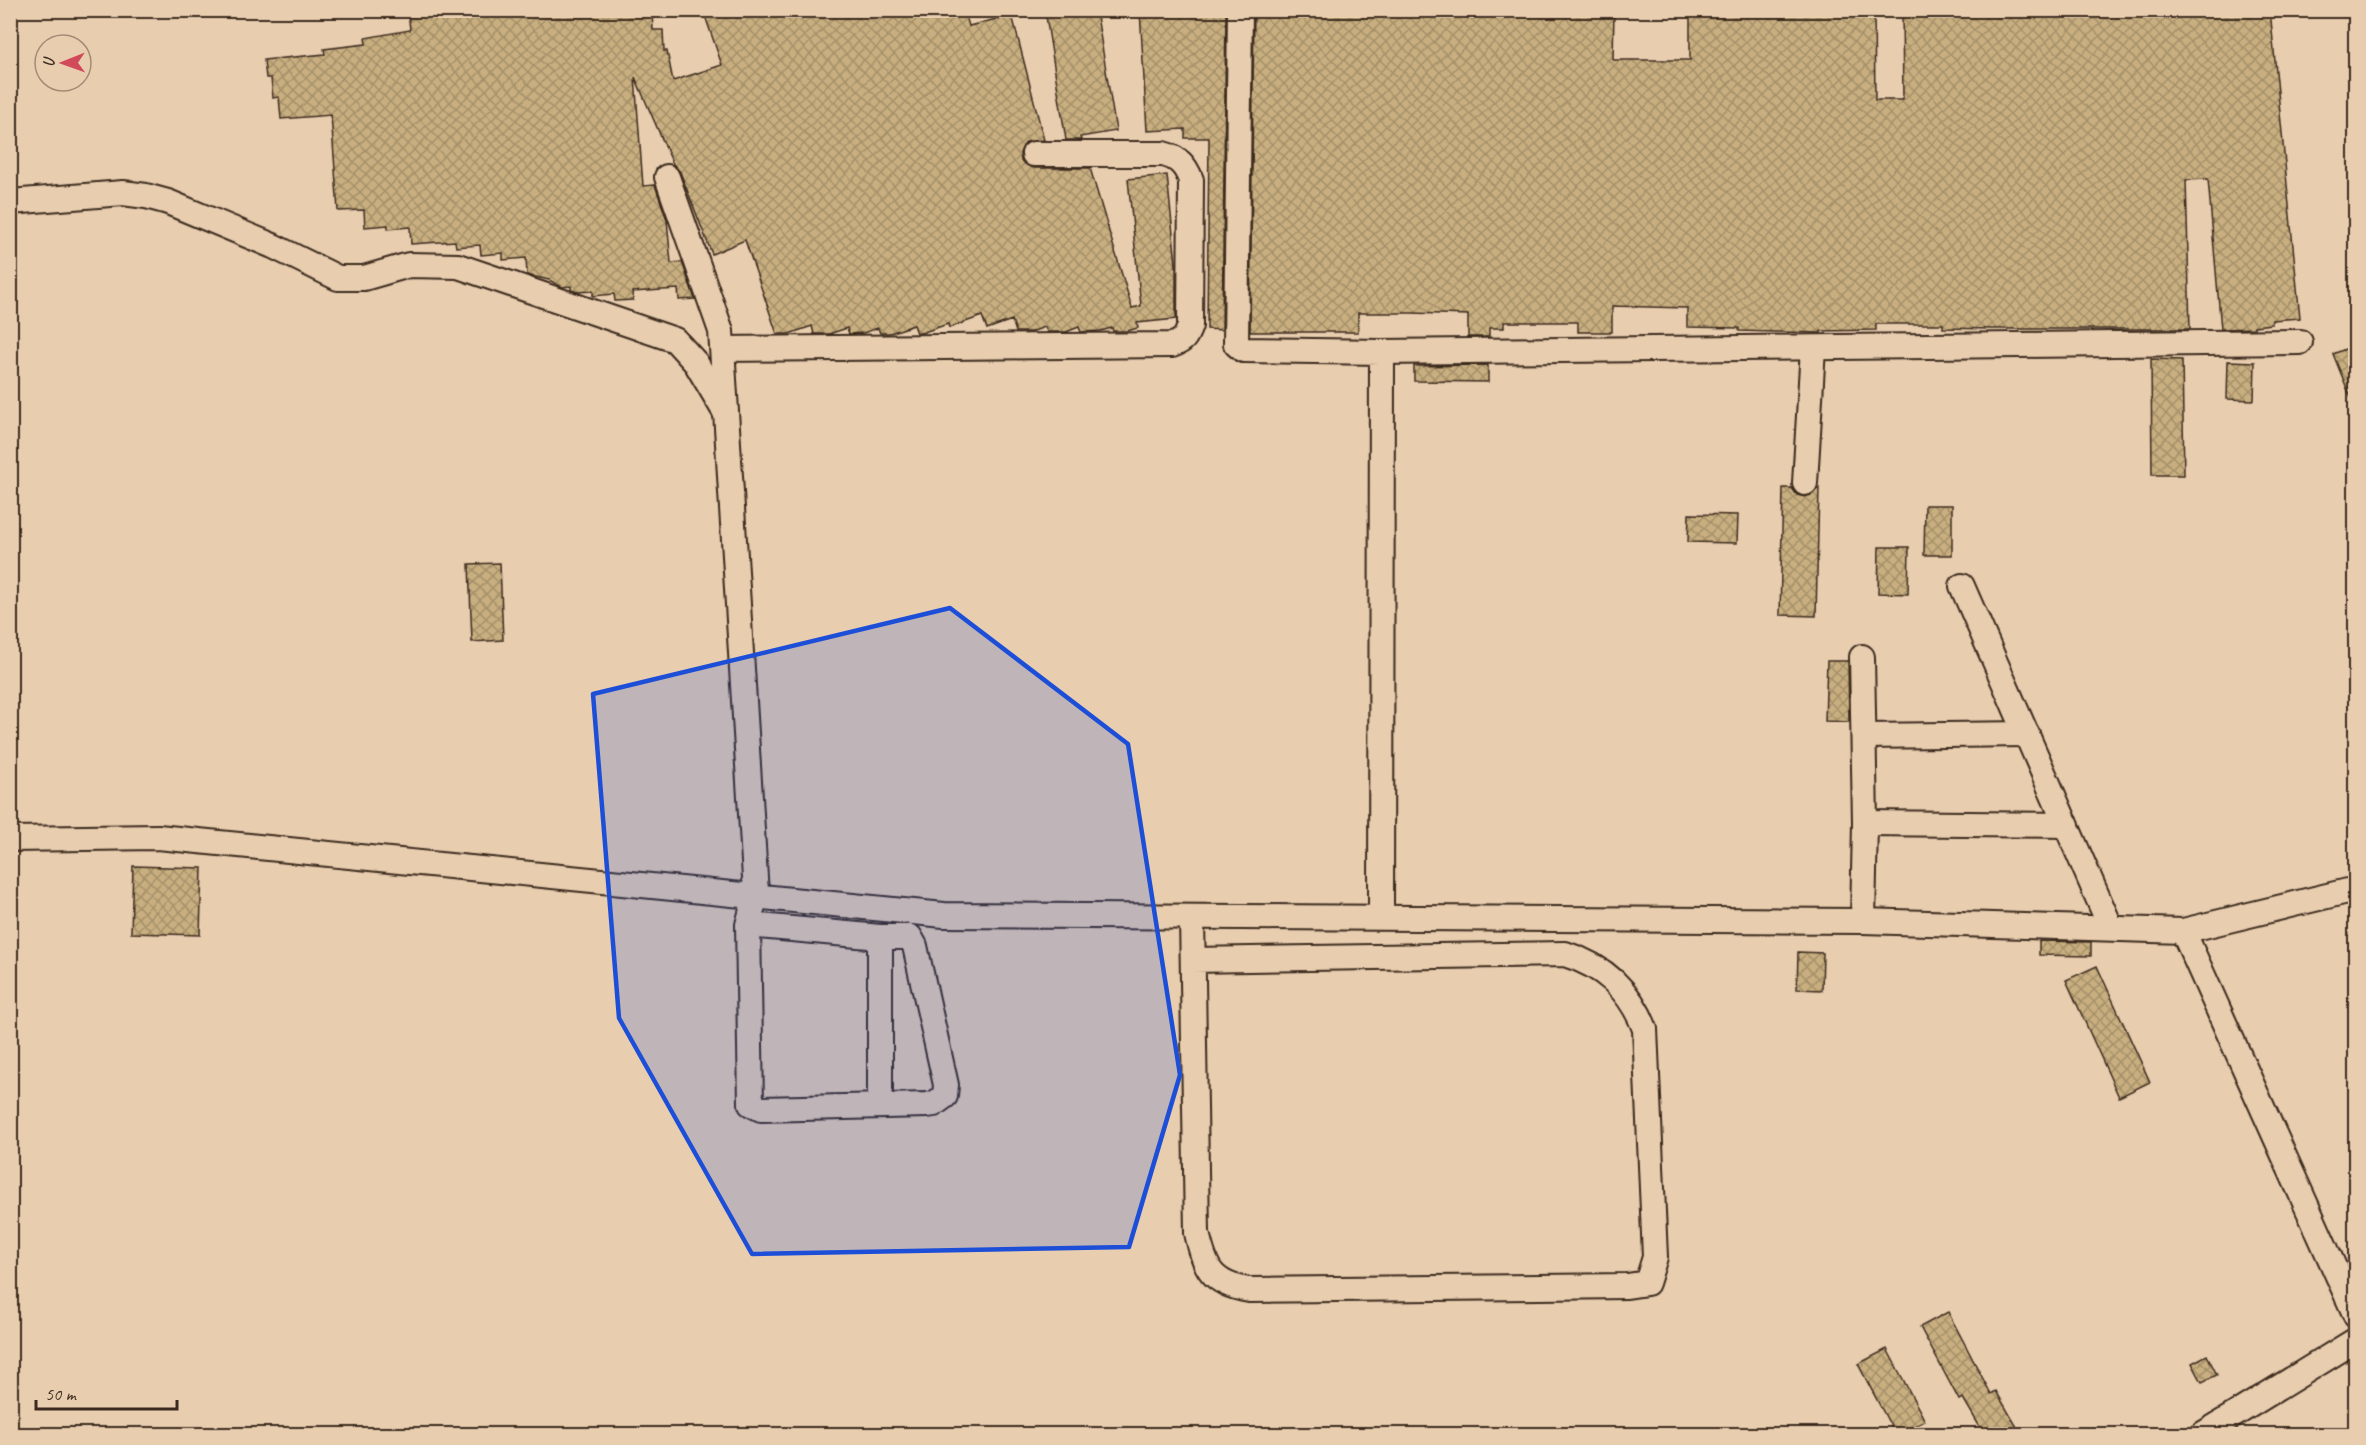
<svg xmlns="http://www.w3.org/2000/svg" width="2366" height="1445" font-family="Caveat,sans-serif">
  <style>
    .building { fill: url(#building-cross-hatch); stroke: #3b2a1e; stroke-width: 1.5 }
    .lines { fill: none; stroke-linecap: round; stroke-linejoin: round }
    .minor-casing { stroke: #3b2a1e; stroke-width: 28 }
    .minor { stroke: #e8cdaf; stroke-width: 24 }
    .marked { fill: #1d4ed8; fill-opacity: 0.2; stroke: #1d4ed8; stroke-width: 4.5; stroke-linejoin: round }
  </style>
  <defs>
    <pattern id="building-cross-hatch" width="8" height="8" patternUnits="userSpaceOnUse" patternTransform="scale(1.5)"><rect width="8" height="8" fill="#c9af80"/><path d="M0 0l8 8M0 8l8-8" fill="none" stroke="#a48f68"/></pattern>
  </defs>
  <rect width="100%" height="100%" fill="#e8cdaf"/>
  <filter id="ink" filterUnits="userSpaceOnUse"><feTurbulence type="fractalNoise" baseFrequency=".0167" numOctaves="2"/><feDisplacementMap in="SourceGraphic" scale="12" xChannelSelector="R" yChannelSelector="G"/><feConvolveMatrix kernelMatrix="1 2 1 2 8 2 1 2 1" color-interpolation-filters="sRGB"/></filter>
  <g filter="url(#ink)">
    <g class="building">
      <polygon points="408,10 652,10 653,30 663,30 664,51 667,51 673,81 722,65 703,10 933,10 935,17 953,10 964,10 969,26 1012,15 1044,140 1026,142 1020,153 1021,161 1034,168 1090,168 1132,308 1141,306 1128,179 1167,175 1176,264 1176,319 1137,323 1138,328 1127,331 1113,331 1112,328 1100,331 1081,332 1079,327 1066,332 1047,332 1045,327 1031,332 1016,332 1012,320 987,329 982,316 949,328 948,324 921,333 917,333 914,325 890,333 880,333 878,328 863,333 849,334 847,328 829,334 814,334 812,326 789,334 777,334 745,240 712,254 680,172 673,164 635,77 643,186 655,185 667,220 671,263 682,262 695,299 679,300 678,289 632,292 633,300 615,301 614,294 593,296 593,291 578,292 571,290 571,286 562,287 549,280 527,275 526,258 503,260 503,253 481,255 480,245 456,247 455,241 411,244 410,227 388,229 388,225 365,227 364,210 338,211 331,115 281,119 279,97 273,98 271,78 266,78 264,60 325,54 324,49 366,44 365,38 410,30"/>
      <polygon points="1045,10 1096,10 1116,131 1080,137 1081,140 1066,140"/>
      <polygon points="1140,10 1226,10 1222,330 1207,329 1209,138 1185,138 1185,129 1147,131"/>
      <polygon points="1254,10 1614,10 1613,60 1690,60 1690,10 1874,10 1875,100 1903,100 1902,10 2270,10 2300,318 2272,320 2272,324 2254,326 2254,328 2221,329 2208,179 2186,180 2190,329 1991,329 1943,328 1943,324 1876,324 1876,330 1821,331 1821,333 1739,331 1739,328 1687,327 1687,308 1612,306 1612,332 1578,332 1578,322 1504,322 1504,328 1489,328 1489,337 1468,337 1468,315 1412,313 1358,313 1358,332 1250,332"/>
      <polygon points="2355,345 2355,408 2333,354"/>
      <polygon points="2151,359 2182,360 2184,475 2152,475"/>
      <polygon points="2228,361 2255,362 2254,400 2227,399"/>
      <polygon points="1488,365 1488,382 1414,381 1414,366"/>
      <polygon points="1783,488 1792,488 1797,495 1805,497 1819,488 1816,616 1780,615"/>
      <polygon points="1925,505 1952,505 1952,555 1924,555"/>
      <polygon points="1689,514 1738,515 1737,543 1688,542"/>
      <polygon points="1879,547 1909,547 1908,594 1878,593"/>
      <polygon points="500,563 503,640 472,642 469,564"/>
      <polygon points="1827,661 1848,661 1849,722 1825,721"/>
      <polygon points="133,866 202,868 200,935 131,933"/>
      <polygon points="2039,941 2091,942 2091,956 2039,955"/>
      <polygon points="1798,952 1823,953 1822,990 1797,989"/>
      <polygon points="2097,966 2150,1082 2119,1097 2066,980"/>
      <polygon points="1948,1312 1991,1394 1996,1391 2021,1434 1984,1434 1963,1398 1959,1400 1920,1327"/>
      <polygon points="1887,1349 1925,1421 1899,1434 1895,1434 1858,1364"/>
      <polygon points="2207,1355 2217,1375 2202,1382 2192,1363"/>
    </g>
    <g class="lines">
      <defs>
        <g id="minor">
          <polyline points="1240,10 1236,344 1243,350 1382,352 1381,917"/>
          <polyline points="667,177 721,331 756,894 748,925 751,1104 761,1109 927,1105 934,1104 945,1096 946,1085 915,946 910,937 880,937 748,925"/>
          <polyline points="10,202 123,193 146,196 168,202 273,246 338,278 364,278 409,265 458,266 675,340 696,363 725,412"/>
          <path d="M723,349l449,-4c12,-4 14,-8 18,-19l1,-146c-6,-15 -12,-22 -28,-26h-129"/>
          <polyline points="1382,352 2300,342"/>
          <polyline points="1805,483 1813,348"/>
          <polyline points="1962,586 2111,928"/>
          <polyline points="1862,657 1865,823 1863,921"/>
          <polyline points="1864,736 2027,734"/>
          <polyline points="1865,823 2067,825"/>
          <polyline points="10,839 158,837 944,915 1863,921 2183,931 2356,889"/>
          <path d="M1192,917l5,316c8,35 14,51 52,57l378,-4 20,-3 8,-26 -10,-228c-15,-39 -41,-63 -80,-75l-372,6"/>
          <polyline points="2183,931 2356,1316"/>
          <polyline points="880,937 880,1106"/>
          <polyline points="2203,1434 2356,1340"/>
        </g>
      </defs>
      <use href="#minor" class="minor-casing"/>
      <use href="#minor" class="minor"/>
    </g>
  </g>
  <path class="marked" d="M950,608l178,136 52,331 -51,172 -377,7 -133,-236 -26,-324z"/>
  <rect width="2366" height="1445" fill="none" stroke="#e8cdaf" stroke-width="36"/>
  <rect x="18" y="18" width="2330" height="1409" fill="none" stroke="#3b2a1e" stroke-width="2" filter="url(#ink)"/>
  <g transform="translate(63 63) rotate(269)"><circle r="28" fill="#e8cdaf" stroke="#a38c75" stroke-width="1.5"/>
  <path d="M0-4.5L10 22L0 15L-10 22Z" fill="#d1495b"/>
  <text y="-9" font-size="16" font-weight="bold" text-anchor="middle" fill="#3b2a1e">U</text>
  </g>
  <path d="M36 1400v9h141v-9" fill="none" stroke="#3b2a1e" stroke-width="3"/>
  <text x="45" y="1400" font-size="18" fill="#3b2a1e" stroke="#e8cdaf" stroke-width="4.5" paint-order="stroke">50 m</text>
</svg>
